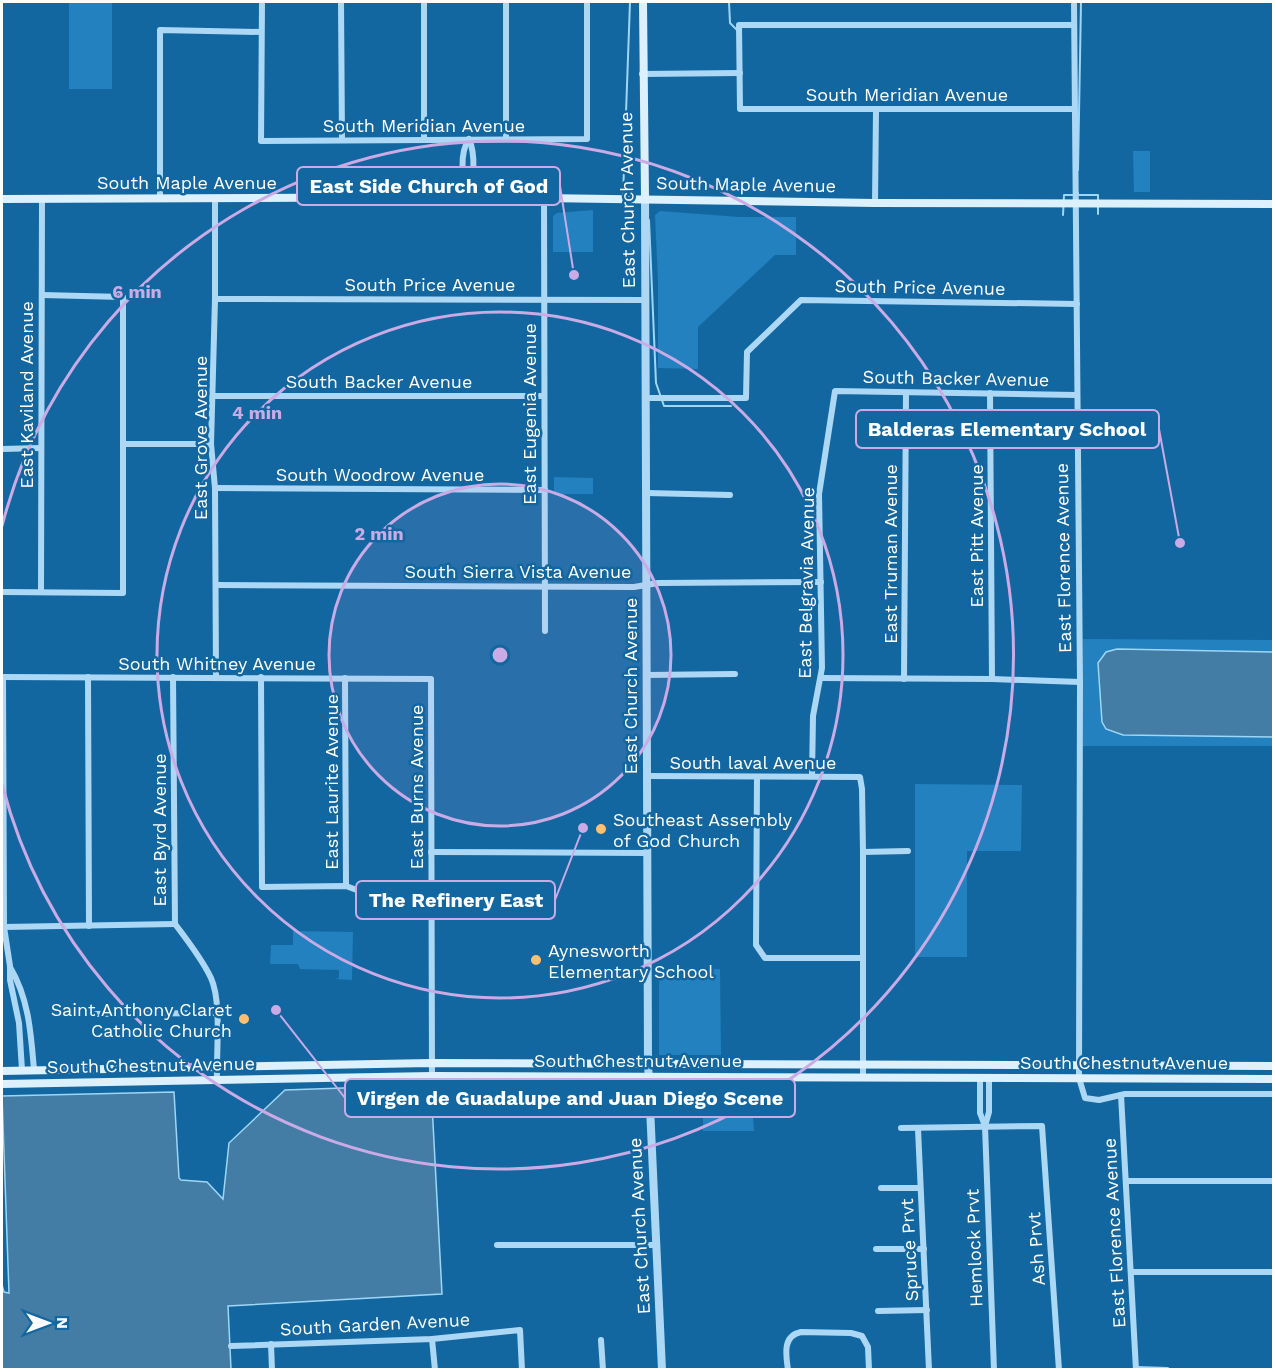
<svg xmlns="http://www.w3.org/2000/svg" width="1275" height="1371" font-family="'Work Sans',sans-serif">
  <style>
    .green { fill: #2281be }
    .water { fill: #437da5; stroke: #9ed6f7; stroke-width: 1.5 }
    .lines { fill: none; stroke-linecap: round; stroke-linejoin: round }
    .stream { stroke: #9ed6f7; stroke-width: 2 }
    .minor { stroke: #acd8f5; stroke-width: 6 }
    .tertiary { stroke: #acd8f5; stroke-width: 8 }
    .secondary { stroke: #dcf0fd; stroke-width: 8 }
    .ring { fill: none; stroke: #caabe5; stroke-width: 3 }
    .poi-dot { fill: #ffbf70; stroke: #1367a1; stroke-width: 2 }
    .labels { text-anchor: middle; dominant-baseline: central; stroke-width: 5; stroke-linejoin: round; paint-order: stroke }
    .street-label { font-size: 18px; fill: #fff; stroke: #1367a1 }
    .poi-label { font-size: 18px; fill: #fff; stroke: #1367a1; text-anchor: start }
    .centre { fill: #caabe5; stroke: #1367a1; stroke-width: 3 }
    .ring-label { font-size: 18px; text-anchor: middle; font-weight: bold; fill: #caabe5; stroke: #1367a1; stroke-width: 5; stroke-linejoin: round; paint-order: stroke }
    .leader { fill: none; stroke: #caabe5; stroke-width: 2 }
    .callout-dot { fill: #caabe5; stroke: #1367a1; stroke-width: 2 }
    .callout { fill: #1367a1; stroke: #caabe5; stroke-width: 2 }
    .callout-label { font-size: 20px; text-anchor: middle; font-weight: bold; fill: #fff }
  </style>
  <rect width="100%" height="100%" fill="#1367a1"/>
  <g class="green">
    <rect x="69" y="2" width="43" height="87"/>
    <polygon points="1133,151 1150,151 1150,192 1134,192"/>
    <polygon points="593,210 593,252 553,252 553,216 557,213"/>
    <polygon points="660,211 739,217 796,217 796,255 775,255 698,327 698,369 658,368 658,282 655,215"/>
    <polygon points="554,477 593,478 593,494 554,494"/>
    <polygon points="1083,639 1273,640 1273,746 1083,746"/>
    <polygon points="915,784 1022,785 1021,851 967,851 967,957 915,957"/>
    <polygon points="293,931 353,932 352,980 335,979 339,978 339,970 300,969 298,964 270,964 271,945 293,945"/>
    <polygon points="659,968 720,969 721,1055 659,1055"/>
    <polygon points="703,1088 751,1089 754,1131 703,1131"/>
  </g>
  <g class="water">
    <polygon points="1117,649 1273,652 1273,737 1123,735 1106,729 1102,722 1098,663 1106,652"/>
    <polygon points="431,1085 442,1294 228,1306 231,1369 2,1370 2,1285 4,1292 9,1293 2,1096 174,1092 179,1178 181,1180 207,1182 223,1199 229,1143 285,1090"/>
  </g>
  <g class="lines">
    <g class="stream">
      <polyline points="729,2 730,23 738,31"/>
      <polyline points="1078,170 1081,2"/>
      <polyline points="1078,193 1078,195 1098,195 1098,201"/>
      <polyline points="623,196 630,2"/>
      <polyline points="624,202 624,209"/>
      <polyline points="1098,206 1098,214"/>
      <polyline points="1063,215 1064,195 1075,195"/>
      <polyline points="649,220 656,383 664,406 731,406"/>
    </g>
    <g class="minor">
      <polyline points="262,2 261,141 587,139 587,2"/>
      <polyline points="341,2 342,140"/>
      <polyline points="424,2 424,139"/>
      <polyline points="1074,2 1080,682 1079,1078 1085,1098 1099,1100 1125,1094 1274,1094"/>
      <polyline points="1074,25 739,25 740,109 1074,109"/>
      <polyline points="642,74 740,73"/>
      <polyline points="506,139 506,2"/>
      <path d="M468,197c-6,-16 -9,-44 1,-58"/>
      <path d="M468,197c6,-17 8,-42 1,-58"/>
      <polyline points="160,198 160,30 261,32"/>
      <polyline points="215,198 215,299 211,444 215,488 216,677"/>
      <polyline points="544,198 545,631"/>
      <polyline points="875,203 876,110"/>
      <polyline points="215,299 646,300"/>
      <polyline points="990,393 992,679"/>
      <polyline points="213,396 544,396"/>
      <polyline points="646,398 746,398 747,352 801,300 1077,304"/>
      <polyline points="124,444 211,444"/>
      <polyline points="2,449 41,448"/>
      <polyline points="215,488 545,490"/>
      <polyline points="647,493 730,495"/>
      <polyline points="216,585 634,587 658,583 821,582"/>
      <polyline points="41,591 42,199"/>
      <polyline points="2,592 123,593 123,297 42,295"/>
      <polyline points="646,675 735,674"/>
      <polyline points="2,677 431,679 432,1076"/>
      <polyline points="3,677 4,927 10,966 10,980 19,1023 22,1070"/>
      <polyline points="88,677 89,926"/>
      <path d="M173,677l2,247c13,17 27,35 36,54 11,24 5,75 6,102"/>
      <polyline points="261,677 262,887 346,886 397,905 431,907"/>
      <polyline points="345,678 346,886"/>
      <polyline points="821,678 992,679 1080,682"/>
      <polyline points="904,679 906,393"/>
      <polyline points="647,776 860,777 862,789 863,852 863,1078"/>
      <polyline points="812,776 813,716 822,668 819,494 835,391 1077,395"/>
      <polyline points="757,777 756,945 765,958 863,958"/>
      <polyline points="431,852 647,853"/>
      <polyline points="863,852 908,851"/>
      <polyline points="4,927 175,924"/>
      <path d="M10,967c19,32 21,67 24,103"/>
      <polyline points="87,1014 217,1013"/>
      <polyline points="980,1078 980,1113 985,1126 994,1370"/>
      <polyline points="1121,1095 1136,1370"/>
      <polyline points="985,1126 989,1112 989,1078"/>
      <polyline points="901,1128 1042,1126 1059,1370"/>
      <polyline points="918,1129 929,1370"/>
      <polyline points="1126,1181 1274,1181"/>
      <polyline points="881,1188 920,1188"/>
      <polyline points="497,1245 655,1245"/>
      <polyline points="876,1249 924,1249"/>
      <polyline points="1131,1272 1271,1272"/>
      <polyline points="878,1311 927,1310"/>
      <polyline points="432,1339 435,1370"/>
      <polyline points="601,1340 603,1370"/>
      <polyline points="271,1344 272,1370"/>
      <polyline points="231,1346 432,1339 520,1330 522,1370"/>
      <polyline points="1136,1369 1167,1370"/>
      <path d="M788,1370c-2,-15 -6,-34 13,-38l50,1 11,3 6,11 1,23"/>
    </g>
    <polyline class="tertiary" points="645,198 648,1063 662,1370"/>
    <g class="secondary">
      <polyline points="643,2 645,198"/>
      <polyline points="2,199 468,197 875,203 1274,204"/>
      <polyline points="2,1071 431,1063 1274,1066"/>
      <polyline points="2,1084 432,1076 1274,1079"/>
    </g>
  </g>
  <circle cx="500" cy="655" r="171" fill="#caabe5" fill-opacity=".12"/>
  <g class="ring">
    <circle cx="500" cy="655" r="171"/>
    <circle cx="500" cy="655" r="343"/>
    <path d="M2 526A514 514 0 1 1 2 784"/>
  </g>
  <g class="poi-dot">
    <circle cx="601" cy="829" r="6"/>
    <circle cx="536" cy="960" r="6"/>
    <circle cx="244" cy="1019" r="6"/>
  </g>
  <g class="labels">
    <g class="street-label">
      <text x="907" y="94">South Meridian Avenue</text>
      <text x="424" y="125">South Meridian Avenue</text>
      <text x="187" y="182">South Maple Avenue</text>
      <text transform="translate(746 184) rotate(1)">South Maple Avenue</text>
      <text transform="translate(627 200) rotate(-91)">East Church Avenue</text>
      <text x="430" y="284">South Price Avenue</text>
      <text transform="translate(920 287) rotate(1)">South Price Avenue</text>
      <text transform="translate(956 378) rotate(1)">South Backer Avenue</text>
      <text x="379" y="381">South Backer Avenue</text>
      <text transform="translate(26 395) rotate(-90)">East Kaviland Avenue</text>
      <text transform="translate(529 414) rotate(-90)">East Eugenia Avenue</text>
      <text transform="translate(200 438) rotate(-90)">East Grove Avenue</text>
      <text x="380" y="474">South Woodrow Avenue</text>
      <text transform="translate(976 536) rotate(-90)">East Pitt Avenue</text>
      <text transform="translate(890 554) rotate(-90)">East Truman Avenue</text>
      <text transform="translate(1063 558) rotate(-91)">East Florence Avenue</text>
      <text x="518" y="571">South Sierra Vista Avenue</text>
      <text transform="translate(806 583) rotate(-89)">East Belgravia Avenue</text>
      <text x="217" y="663">South Whitney Avenue</text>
      <text transform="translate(630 686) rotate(-90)">East Church Avenue</text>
      <text x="753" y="762">South laval Avenue</text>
      <text transform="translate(331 782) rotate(-90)">East Laurite Avenue</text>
      <text transform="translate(416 787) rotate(-90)">East Burns Avenue</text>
      <text transform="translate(159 830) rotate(-90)">East Byrd Avenue</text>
      <text x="638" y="1060">South Chestnut Avenue</text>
      <text x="1124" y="1062">South Chestnut Avenue</text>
      <text transform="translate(151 1065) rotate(-1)">South Chestnut Avenue</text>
      <text transform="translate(639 1226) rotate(-93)">East Church Avenue</text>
      <text transform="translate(1114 1233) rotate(-93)">East Florence Avenue</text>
      <text transform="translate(974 1248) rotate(-92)">Hemlock Prvt</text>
      <text transform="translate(1036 1249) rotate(-94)">Ash Prvt</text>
      <text transform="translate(909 1250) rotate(-93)">Spruce Prvt</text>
      <text transform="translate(375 1324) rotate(-3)">South Garden Avenue</text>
    </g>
    <g class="poi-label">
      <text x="613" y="819">Southeast Assembly<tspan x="613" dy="21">of God Church</tspan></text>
      <text x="548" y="950">Aynesworth<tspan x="548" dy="21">Elementary School</tspan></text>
      <text x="232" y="1009" text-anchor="end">Saint Anthony Claret<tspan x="232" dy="21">Catholic Church</tspan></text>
    </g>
  </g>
  <circle cx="500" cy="655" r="9" class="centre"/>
  <g class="ring-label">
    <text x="137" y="298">6 min</text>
    <text x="257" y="419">4 min</text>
    <text x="379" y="540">2 min</text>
  </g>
  <path class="leader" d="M574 275L560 186M1180 543L1159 429M583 828L555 900M276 1010L345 1098"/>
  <g class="callout-dot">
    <circle cx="574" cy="275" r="6"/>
    <circle cx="1180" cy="543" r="6"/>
    <circle cx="583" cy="828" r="6"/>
    <circle cx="276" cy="1010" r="6"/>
  </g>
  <g class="callout">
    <rect x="297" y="167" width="263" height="38" rx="6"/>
    <rect x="856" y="410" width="303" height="38" rx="6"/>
    <rect x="356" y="881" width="199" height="38" rx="6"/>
    <rect x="345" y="1079" width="450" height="38" rx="6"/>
  </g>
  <g class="callout-label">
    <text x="429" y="193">East Side Church of God</text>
    <text x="1007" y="436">Balderas Elementary School</text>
    <text x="456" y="907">The Refinery East</text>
    <text x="570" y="1105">Virgen de Guadalupe and Juan Diego Scene</text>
  </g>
  <rect width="1275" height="1371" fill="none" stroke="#ffffff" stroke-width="6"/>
  <g transform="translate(48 1323) rotate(90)" stroke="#1367a1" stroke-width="4.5" paint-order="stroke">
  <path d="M0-4.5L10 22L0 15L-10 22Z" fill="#ffffff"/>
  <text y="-9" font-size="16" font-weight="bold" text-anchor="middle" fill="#ffffff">N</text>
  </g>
</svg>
